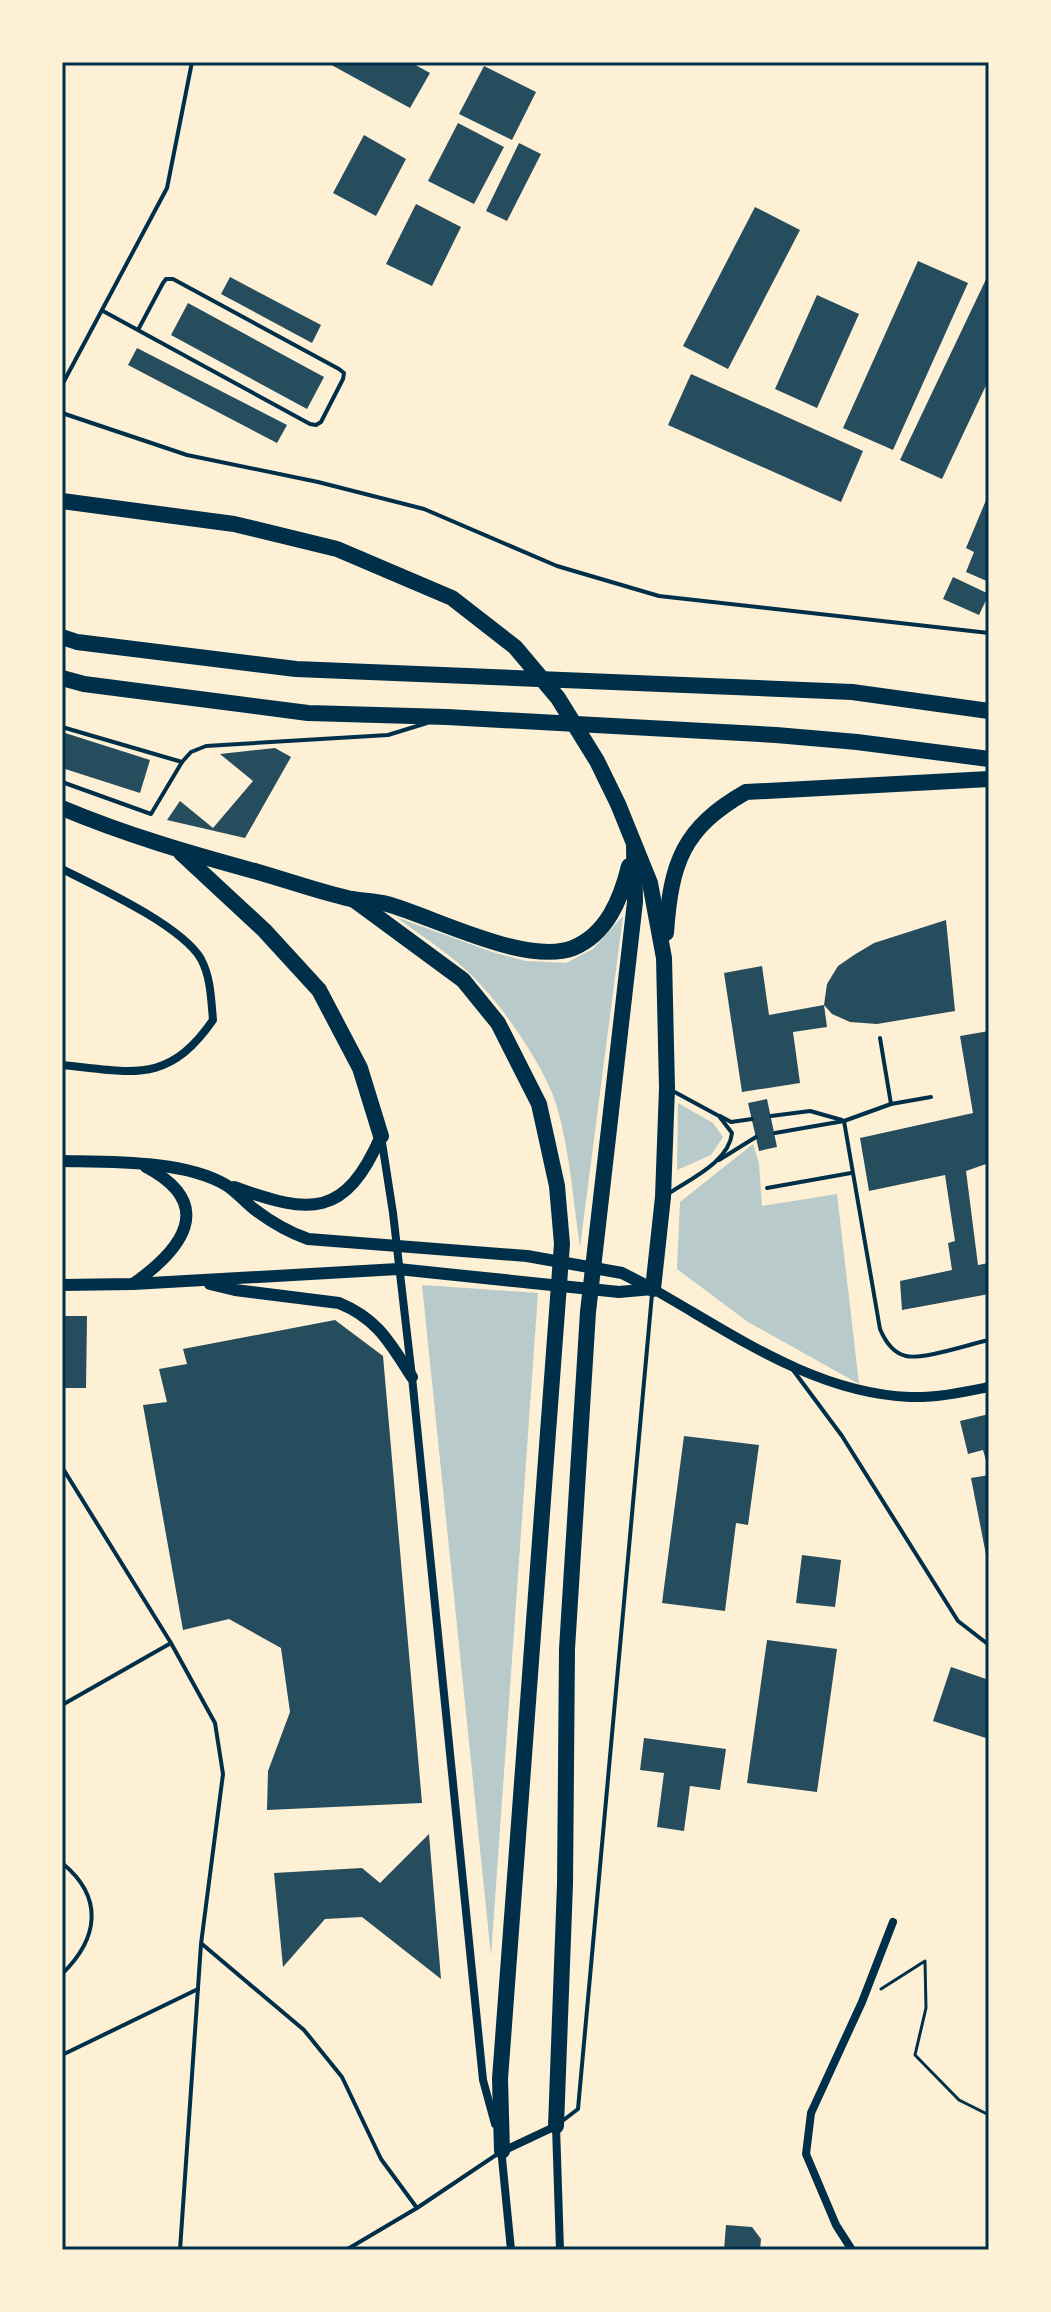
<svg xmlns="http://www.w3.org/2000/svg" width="1051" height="2312" font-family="'Exo 2',sans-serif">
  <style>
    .green { fill: #b9caca }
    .building { fill: #264d5e }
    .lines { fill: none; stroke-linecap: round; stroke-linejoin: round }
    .path { stroke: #003049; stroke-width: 3 }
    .service { stroke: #003049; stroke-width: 4 }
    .minor { stroke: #003049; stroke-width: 8 }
    .tertiary { stroke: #003049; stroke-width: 10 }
    .secondary { stroke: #003049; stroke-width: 12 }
    .motorway { stroke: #003049; stroke-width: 16 }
    .neatline { fill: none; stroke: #003049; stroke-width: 3 }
  </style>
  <rect width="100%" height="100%" fill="#fdf0d5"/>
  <g class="green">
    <path d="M623,916l-43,331c-7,-47 -10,-95 -23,-140 -11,-40 -61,-111 -92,-138 -21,-19 -46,-35 -69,-52l96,35 34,9 40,2 27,-14z"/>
    <polygon points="678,1103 713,1123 723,1137 711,1155 677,1170"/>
    <polygon points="753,1144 759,1163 762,1206 837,1194 859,1384 748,1322 677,1269 680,1202"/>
    <polygon points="422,1285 538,1293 491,1956"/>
  </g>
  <g class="building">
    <polygon points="326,62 410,62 430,73 410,108"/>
    <polygon points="484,66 536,92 512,140 459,114"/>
    <polygon points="458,123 504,147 474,204 428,181"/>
    <polygon points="364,135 406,159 376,216 333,193"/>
    <polygon points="519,143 541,154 507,221 486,211"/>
    <polygon points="416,204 461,227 432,286 386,264"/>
    <polygon points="755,207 800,230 728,369 683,346"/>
    <polygon points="918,261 968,283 893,450 843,428"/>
    <polygon points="989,273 989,379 942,479 900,460"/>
    <polygon points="230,277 321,325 312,343 221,294"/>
    <polygon points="817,295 859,314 817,408 775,389"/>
    <polygon points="188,303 324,377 307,409 171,335"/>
    <polygon points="137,348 287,425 277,443 128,365"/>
    <polygon points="691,374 863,451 841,502 668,425"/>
    <polygon points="989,493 989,582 966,572 974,552 966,548"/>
    <polygon points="953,577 989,594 979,615 943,599"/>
    <polygon points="62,732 150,760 140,793 62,768"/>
    <polygon points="275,748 291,757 245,838 167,820 180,801 213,828 253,781 220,754"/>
    <polygon points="946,920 955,1011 877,1024 850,1022 832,1014 824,1005 827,984 838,966 854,955 874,943"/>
    <polygon points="762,966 769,1015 824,1005 827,1027 793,1032 800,1083 742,1092 724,973"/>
    <polygon points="989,1031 989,1163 966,1171 978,1265 989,1263 989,1294 902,1310 900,1281 952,1270 948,1243 955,1241 945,1175 869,1191 860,1138 973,1113 960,1036"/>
    <polygon points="767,1099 777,1147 759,1151 748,1103"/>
    <polygon points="62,1316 87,1316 86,1388 62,1388"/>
    <polygon points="335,1320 383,1356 422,1803 267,1810 268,1771 290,1712 281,1648 229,1619 183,1630 143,1405 167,1402 159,1369 187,1364 183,1349"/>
    <polygon points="989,1414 989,1468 988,1468 983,1450 968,1454 960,1421"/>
    <polygon points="684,1436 759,1445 748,1525 736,1523 725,1611 662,1603"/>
    <polygon points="989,1475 989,1565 988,1565 971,1478"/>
    <polygon points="802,1555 841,1560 835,1607 796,1603"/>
    <polygon points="767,1640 837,1649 817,1792 747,1783"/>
    <polygon points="951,1667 989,1680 989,1739 933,1721"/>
    <polygon points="644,1738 726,1749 720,1790 690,1786 684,1831 657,1827 664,1773 640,1770"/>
    <polygon points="429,1834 441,1979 362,1917 325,1919 283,1967 274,1873 362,1868 380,1883"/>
    <polygon points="726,2225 752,2227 761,2239 760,2250 724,2250"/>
  </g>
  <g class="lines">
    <polyline class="path" points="881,1989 925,1961 926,2008 915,2055 959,2100 989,2115"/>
    <g class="service">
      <polyline points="103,311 310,424 316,425 321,422 343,379 344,373 339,369 173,279 166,279 163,283 138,330"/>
      <polyline points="62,385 167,188 192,62"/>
      <polyline points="62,413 187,455 318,482 424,509 557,566 659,596 989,633"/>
      <polyline points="62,727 182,762 191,752 206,746 388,735 427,723"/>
      <polyline points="62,782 151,814 182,762"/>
      <polyline points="880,1038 891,1104"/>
      <polyline points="720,1116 731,1122 752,1119"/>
      <polyline points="771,1116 810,1111 842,1120"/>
      <path d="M844,1121l36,208c5,12 13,24 26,27 17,4 64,-12 83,-16"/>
      <polyline points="775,1133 844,1121 891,1104 931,1097"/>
      <polyline points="719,1160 756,1137"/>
      <polyline points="767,1188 851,1173"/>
      <path d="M668,1194c22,-15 61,-32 64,-61l-13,-17 -48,-26"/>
      <polyline points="793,1370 842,1436 958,1621 989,1645"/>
      <polyline points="62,1467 171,1643 215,1723 223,1774 201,1944 180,2250"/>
      <polyline points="62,1705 171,1643"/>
      <path d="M62,1863c42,34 37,75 0,111"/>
      <polyline points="202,1944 304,2030 342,2077 381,2159 417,2208"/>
      <polyline points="62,2055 198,1989"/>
      <polyline points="561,2122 578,2109 652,1294"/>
      <polyline points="346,2250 417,2208 499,2153"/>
    </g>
    <g class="minor">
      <path d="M62,869c36,18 120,57 139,90 10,19 10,40 12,61 -45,65 -80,52 -151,45"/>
      <polyline points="381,1136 393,1213 412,1377 483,2080 495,2124"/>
      <polyline points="501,2148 511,2250"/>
      <polyline points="503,2151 556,2126 560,2250"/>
      <polyline points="852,2250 836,2225 806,2154 811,2113 862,2002 893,1922"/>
    </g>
    <path class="tertiary" d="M653,1289c80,45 161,104 257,108 26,1 54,-5 79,-10"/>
    <g class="secondary">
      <path d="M62,1161c48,1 122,-1 164,24 10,6 19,17 28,24 17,13 34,23 54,30l219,17 95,17 31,16"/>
      <path d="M234,1187c77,28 111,31 147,-51"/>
      <path d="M133,1284c48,-34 85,-79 13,-117"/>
      <path d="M210,1284l25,6 104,13c39,16 51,40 73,74"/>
      <polyline points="62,1285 133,1284 398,1269 619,1292 653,1289"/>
    </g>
    <g class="motorway">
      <polyline points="62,501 234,524 337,549 452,598 515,647 558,698 597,761 618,804 650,883 664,958 667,1088 663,1197 653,1289"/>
      <polyline points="62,637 77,642 296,669 852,692 989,711"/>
      <polyline points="62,678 84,684 308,713 447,717 776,735 857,742 989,759"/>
      <path d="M62,808c64,27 130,46 196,64 31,9 62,20 93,27 12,2 25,2 36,5 47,13 139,62 186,44 34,-14 48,-49 56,-82"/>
      <polyline points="181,853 264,930 319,990 360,1068 381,1136"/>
      <polyline points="353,899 463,980 498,1023 539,1104 557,1186 562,1244 500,2079 502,2151"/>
      <path d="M666,933c5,-71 17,-105 80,-141l243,-13"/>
      <polyline points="556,2126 565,1884 567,1649 588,1312 635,902 634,845"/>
    </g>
  </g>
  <rect width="1051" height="2312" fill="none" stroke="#fdf0d5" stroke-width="128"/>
  <rect x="64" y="64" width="923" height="2184" class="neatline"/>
</svg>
